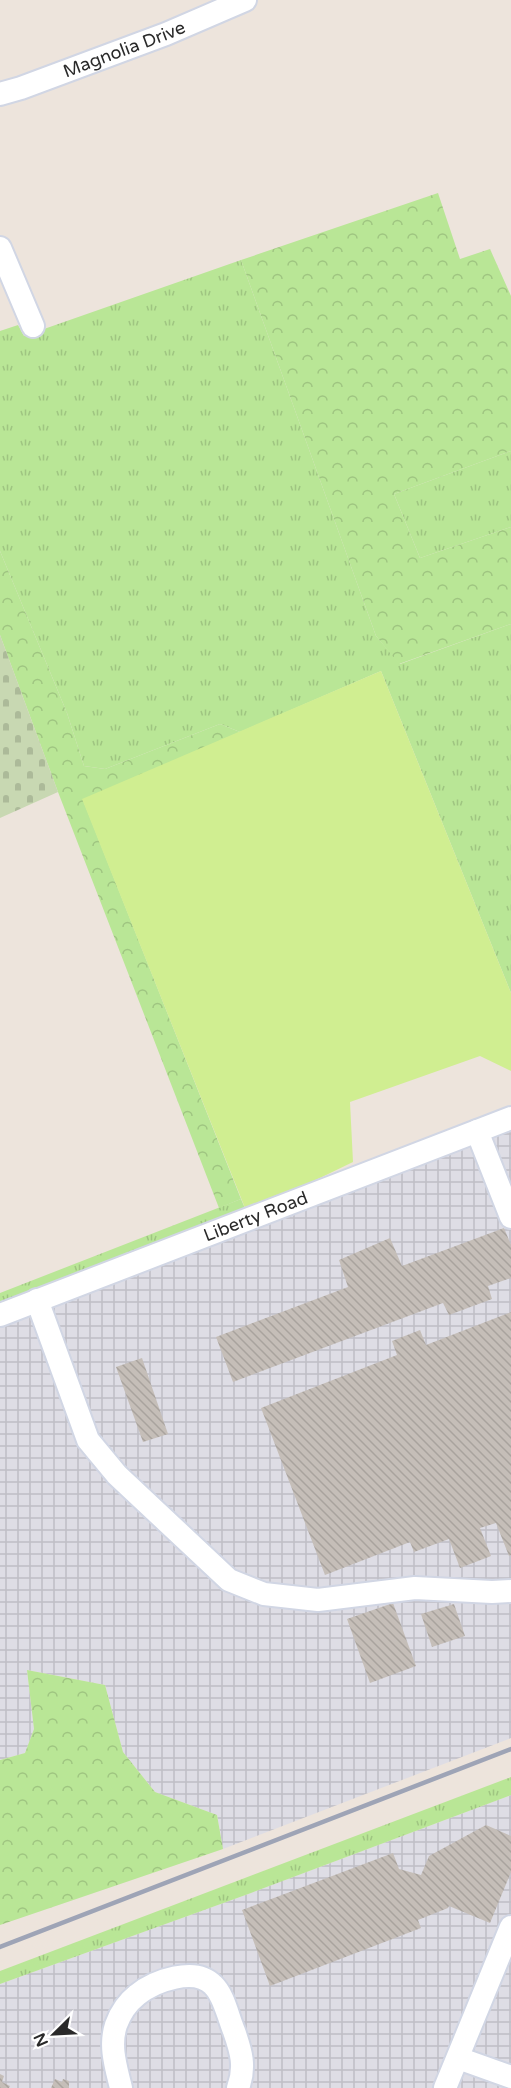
<svg xmlns="http://www.w3.org/2000/svg" width="511" height="2088" font-family="'Varela Round',sans-serif">
  <style>
    .industrial { fill: url(#industrial-grid) }
    .grass { fill: url(#grass-tufts) }
    .forest { fill: url(#forest-crowns) }
    .cemetery { fill: url(#cemetery-stones) }
    .pitch { fill: #d0ee91 }
    .building { fill: url(#building-back-hatch) }
    .lines { fill: none; stroke-linecap: round; stroke-linejoin: round }
    .minor-casing { stroke: #d1d6e4; stroke-width: 26 }
    .minor { stroke: #fff; stroke-width: 22 }
    .rail { stroke: #9ea4b6; stroke-width: 4.5 }
    .labels { text-anchor: middle; dominant-baseline: central; stroke-width: 6; stroke-linejoin: round; paint-order: stroke }
    .street-label { font-size: 18px; fill: #2a2a2a; stroke: #fff }
  </style>
  <defs>
    <pattern id="industrial-grid" width="8" height="8" patternUnits="userSpaceOnUse" patternTransform="scale(1.5)"><rect width="8" height="8" fill="#dedde5"/><path d="M0 4h8M4 0v8" fill="none" stroke="#bfbec5"/></pattern>
    <pattern id="grass-tufts" width="24" height="20" patternUnits="userSpaceOnUse" patternTransform="scale(1.5)"><rect width="24" height="20" fill="#b9e696"/><path d="M3 7l-1-3M5 7V3M7 7l1-3M15 17l-1-3M17 17v-4M19 17l1-3" fill="none" stroke="#9fc581"/></pattern>
    <pattern id="forest-crowns" width="20" height="18" patternUnits="userSpaceOnUse" patternTransform="scale(1.5)"><rect width="20" height="18" fill="#b9e696"/><path d="M2 6a3 3 0 1 1 6 0M12 15a3 3 0 1 1 6 0" fill="none" stroke="#9fc581"/></pattern>
    <pattern id="cemetery-stones" width="16" height="16" patternUnits="userSpaceOnUse" patternTransform="scale(1.5)"><rect width="16" height="16" fill="#c8d8b2"/><path d="M2 7V4a2 2 0 0 1 4 0v3zM10 15v-3a2 2 0 0 1 4 0v3z" fill="#acba99"/></pattern>
    <pattern id="building-back-hatch" width="6" height="6" patternUnits="userSpaceOnUse" patternTransform="scale(1.5)"><rect width="6" height="6" fill="#c5beb8"/><path d="M-1 5l2 2M0 0l6 6M5-1l2 2" fill="none" stroke="#a9a39e"/></pattern>
  </defs>
  <rect width="100%" height="100%" fill="#ede4dc"/>
  <g class="industrial">
    <polygon points="511,1128 511,1738 223,1849 217,1815 155,1792 123,1752 105,1685 27,1670 34,1729 25,1753 0,1760 0,1324"/>
    <polygon points="511,1795 511,2088 0,2088 0,1984 251,1893"/>
  </g>
  <g class="grass">
    <polygon points="241,260 376,636 400,664 511,624 511,993 381,671 240,732 220,724 105,769 84,766 67,713 0,551 0,331 18,325 24,336"/>
    <polygon points="511,451 511,527 420,558 394,494"/>
    <polygon points="241,1199 247,1213 0,1307 0,1293"/>
    <polygon points="511,1777 511,1795 251,1893 0,1984 0,1971"/>
  </g>
  <g class="forest">
    <polygon points="438,193 460,259 490,249 511,296 511,451 394,494 420,558 511,527 511,624 399,664 376,636 241,260"/>
    <polygon points="0,551 67,713 84,766 105,769 220,724 240,732 83,800 241,1199 219,1208 58,792 0,635"/>
    <polygon points="27,1670 105,1685 123,1752 155,1792 217,1815 223,1849 0,1925 0,1760 25,1753 34,1729"/>
  </g>
  <polygon class="cemetery" points="0,635 58,792 0,818"/>
  <polygon class="pitch" points="381,671 511,993 511,1071 480,1056 350,1102 353,1162 247,1213 82,799"/>
  <g class="building">
    <polygon points="504,1228 511,1245 511,1278 488,1286 492,1299 449,1315 443,1303 233,1382 216,1337 348,1287 339,1260 390,1238 402,1266"/>
    <polygon points="511,1312 511,1555 509,1556 496,1523 480,1528 491,1556 460,1568 449,1539 414,1552 410,1542 325,1575 261,1408 397,1355 392,1341 420,1330 426,1345"/>
    <polygon points="142,1358 168,1434 143,1442 116,1367"/>
    <polygon points="393,1603 416,1666 370,1683 347,1619"/>
    <polygon points="454,1604 465,1636 432,1647 421,1614"/>
    <polygon points="486,1825 511,1836 511,1872 490,1923 449,1906 448,1908 418,1920 421,1928 270,1986 242,1910 393,1853 399,1869 421,1875 429,1856"/>
    <polygon points="0,2074 4,2076 2,2082 10,2086 9,2088 0,2088"/>
    <polygon points="55,2079 62,2082 63,2079 69,2081 69,2088 51,2088"/>
  </g>
  <g class="lines">
    <defs>
      <g id="minor">
        <path id="s1" d="M0,94l21,-6 145,-54 79,-34"/>
        <polyline points="0,248 33,326"/>
        <polyline points="477,1131 511,1217"/>
        <polyline points="37,1300 88,1440 117,1475 229,1580 264,1594 318,1600 415,1588 492,1592 511,1591"/>
        <path id="s2" d="M0,1315l511,-197"/>
        <polyline points="458,2058 511,2077"/>
        <path d="M121,2088c-5,-21 -12,-42 -5,-63 4,-11 12,-23 21,-30 17,-14 58,-29 76,-10 11,10 15,32 21,46 7,20 12,36 4,57"/>
        <polyline points="445,2088 511,1927"/>
      </g>
    </defs>
    <use href="#minor" class="minor-casing"/>
    <use href="#minor" class="minor"/>
    <polyline class="rail" points="0,1947 511,1749"/>
  </g>
  <g class="labels">
    <g class="street-label">
      <text stroke="none"><textPath href="#s1" startOffset="132">Magnolia Drive</textPath></text>
      <text stroke="none"><textPath href="#s2" startOffset="274">Liberty Road</textPath></text>
    </g>
  </g>
  <g transform="translate(54 2034) rotate(246)" stroke="#ffffff" stroke-width="4.5" paint-order="stroke">
  <path d="M0-4.5L10 22L0 15L-10 22Z" fill="#2a2a2a"/>
  <text y="-9" font-size="16" font-weight="bold" text-anchor="middle" fill="#2a2a2a">N</text>
  </g>
</svg>
